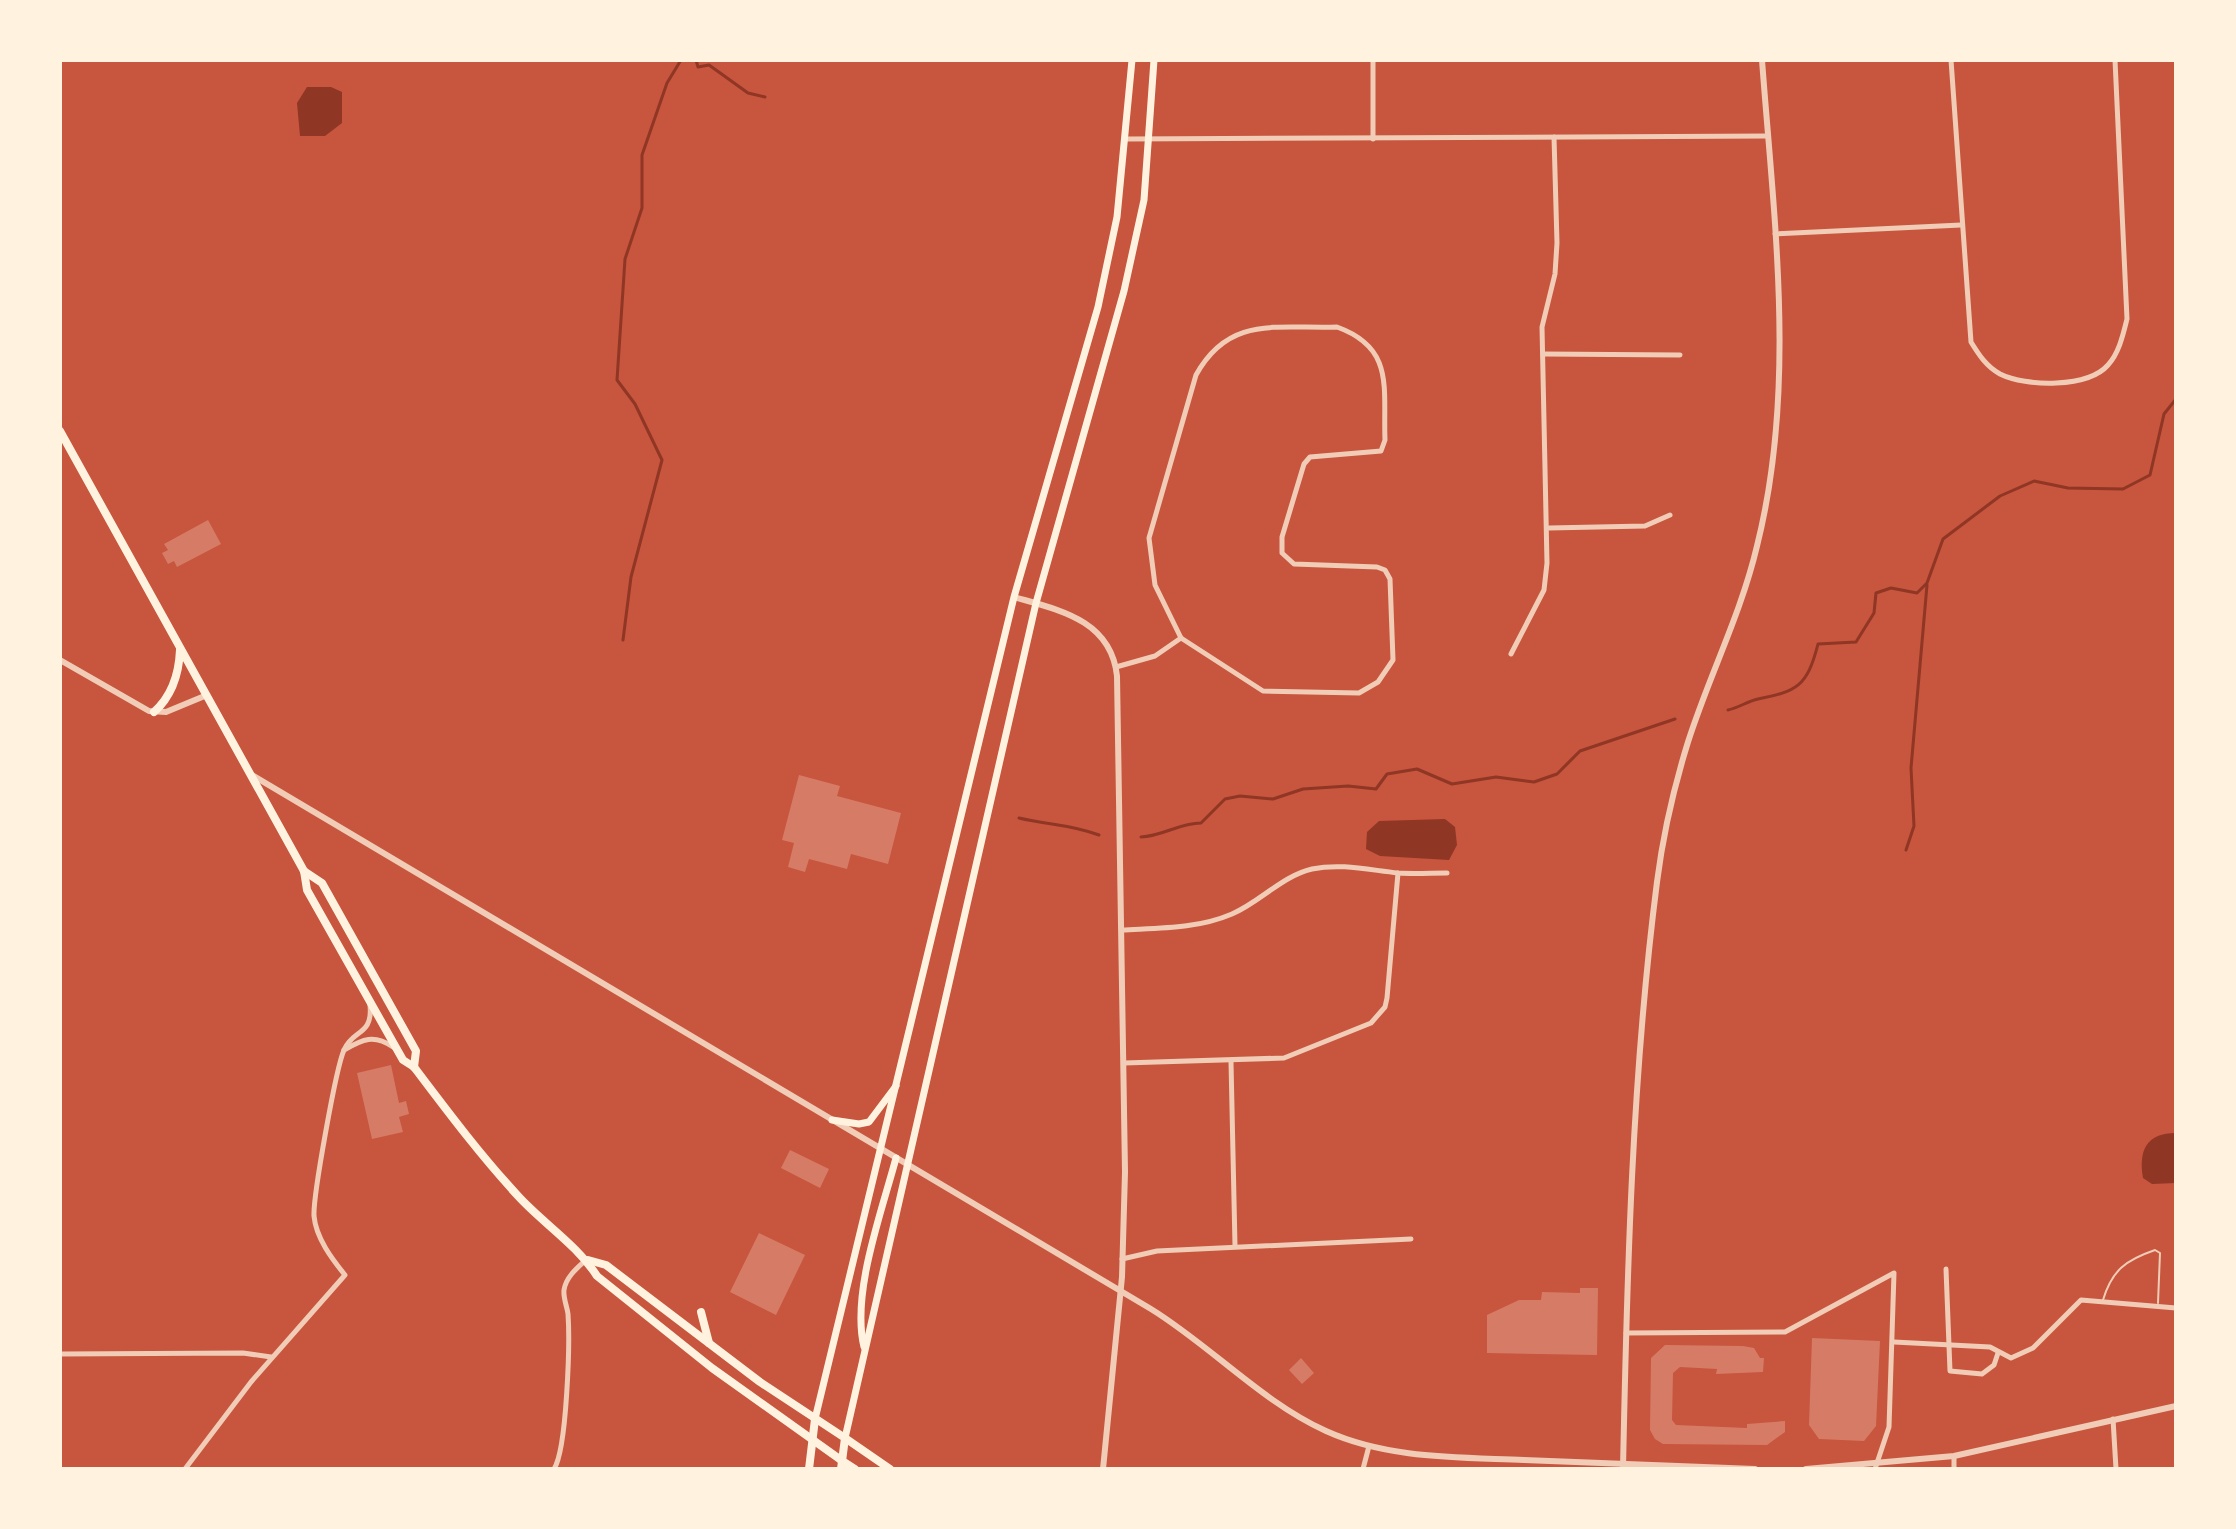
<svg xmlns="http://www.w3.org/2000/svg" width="2236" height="1529" font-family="'Libre Baskerville',serif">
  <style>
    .water { fill: #8f3625 }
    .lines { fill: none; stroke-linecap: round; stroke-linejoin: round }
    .stream { stroke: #8f3625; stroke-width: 3 }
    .building { fill: #d67c66 }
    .service { stroke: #f1ccb7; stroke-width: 2 }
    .minor { stroke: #f1ccb7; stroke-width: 5 }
    .tertiary { stroke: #f1ccb7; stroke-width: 6 }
    .secondary { stroke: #fff3e0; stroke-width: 7 }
    .primary { stroke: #fff3e0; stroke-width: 8 }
    .trunk { stroke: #fff3e0; stroke-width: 8 }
  </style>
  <rect width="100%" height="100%" fill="#c8553d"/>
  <g class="water">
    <polygon points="307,87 331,87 342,92 342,123 325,136 300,136 297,103"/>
    <polygon points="1445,819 1455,827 1457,845 1449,860 1380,856 1366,849 1367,832 1379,821"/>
    <path d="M2176,1133v50l-24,1 -9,-6c-5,-28 4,-45 33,-45z"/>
  </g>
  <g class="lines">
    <g class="stream">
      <polyline points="696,60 698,67 709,65 748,93 765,97"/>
      <polyline points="623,640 631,577 662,460 635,404 617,380 625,259 642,208 642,155 667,83 681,60"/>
      <path d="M1728,710c10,-2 20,-9 30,-11 39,-8 49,-12 60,-55l38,-2 18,-29 2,-20 15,-5 26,5 10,-10 16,-44 57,-43 34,-15 34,7 55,1 27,-14 14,-61 12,-15"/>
      <path d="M1019,818c29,7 51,6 80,17"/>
      <path d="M1141,837c22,-1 38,-14 60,-14l24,-24 15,-3 33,3 30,-10 45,-3 28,3 11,-15 30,-5 35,15 44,-7 38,5 23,-8 23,-23 95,-32"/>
      <polyline points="1906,850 1914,826 1911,768 1927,585"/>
    </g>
  </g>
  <g class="building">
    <polygon points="208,520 221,544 177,567 174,561 168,564 162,553 168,550 164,544"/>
    <polygon points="799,775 840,786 837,796 901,813 888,864 851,854 847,869 809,859 805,872 788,867 794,843 782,840"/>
    <polygon points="391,1065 399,1103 406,1101 409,1114 399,1117 403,1132 372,1139 357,1073"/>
    <polygon points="790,1150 829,1169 820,1188 781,1168"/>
    <polygon points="759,1233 805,1255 776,1315 730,1292"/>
    <polygon points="1580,1288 1598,1288 1597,1355 1487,1353 1487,1315 1519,1300 1541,1300 1542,1292 1580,1293"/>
    <polygon points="1812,1338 1880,1341 1876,1426 1864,1441 1819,1439 1809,1425"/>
    <polygon points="1665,1345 1743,1346 1754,1348 1760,1358 1764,1358 1763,1372 1716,1374 1717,1369 1680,1367 1673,1373 1672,1420 1676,1425 1747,1428 1747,1424 1785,1421 1785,1432 1767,1445 1663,1444 1655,1439 1650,1430 1651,1358"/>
    <polygon points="1301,1358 1314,1373 1302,1384 1289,1370"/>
  </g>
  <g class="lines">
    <path class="service" d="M2103,1300c9,-30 23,-40 52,-50l5,3 -2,50"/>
    <g class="minor">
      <path d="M1951,60l20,282c8,13 15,24 29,32 26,13 88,14 108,-9 11,-12 15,-30 19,-46l-12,-259"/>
      <polyline points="1127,139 1768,136"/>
      <polyline points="1373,139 1373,60"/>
      <polyline points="1775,234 1961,225"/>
      <path d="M1337,327c58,21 46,61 48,113l-4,11 -71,6 -6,7 -22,73v16l12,11 83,3 8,3 5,9 3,81 -15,22 -19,11 -96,-2 -82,-53 -26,-53 -6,-47 47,-163c33,-60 81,-46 141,-48z"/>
      <polyline points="1543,354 1680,355"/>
      <polyline points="1549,528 1645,526 1670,515"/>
      <polyline points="1511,654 1544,590 1547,563 1542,327 1555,274 1557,243 1554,137"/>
      <polyline points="1116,667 1155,656 1181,638"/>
      <path d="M1122,930c37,-2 75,-1 110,-16 28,-12 50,-38 80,-45 29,-6 57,1 86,4 16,1 33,0 49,0"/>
      <path d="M344,1050c19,-11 30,-16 49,-3"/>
      <polyline points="1231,1062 1235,1246"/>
      <polyline points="1124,1063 1284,1058 1371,1023 1385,1007 1387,998 1398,873"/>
      <polyline points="1122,1259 1157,1251 1411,1239"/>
      <polyline points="1946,1269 1950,1371 1982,1374 1994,1365 1998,1353"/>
      <polyline points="1626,1333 1785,1332 1894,1273 1889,1427 1875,1469"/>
      <polyline points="1894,1342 1990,1347 2011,1358 2033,1348 2081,1300 2176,1308"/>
      <polyline points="60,1354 243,1353 271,1357"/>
      <polyline points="2113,1419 2116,1469"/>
      <path d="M185,1469l66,-87 94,-107c-13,-16 -29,-37 -31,-59 -1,-20 22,-148 30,-166 9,-21 29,-14 26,-45"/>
      <path d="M554,1469c13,-20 16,-127 14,-155 -1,-8 -5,-16 -4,-24 2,-13 13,-22 22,-30"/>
      <polyline points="1363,1469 1369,1446"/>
      <polyline points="1954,1469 1954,1456"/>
    </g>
    <g class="tertiary">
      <path d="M1014,597c45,13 97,23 103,79l8,496 -3,105 -19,192"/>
      <polyline points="60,660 149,711 166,712 207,695"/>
      <path d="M252,775l899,534c60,37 111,93 175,122 62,28 131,26 198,29 77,3 154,6 231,9"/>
      <path d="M1623,1469c4,-196 9,-393 34,-587 6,-47 17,-95 31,-140 21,-66 53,-128 69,-196 40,-159 17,-325 5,-486"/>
      <polyline points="1806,1469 1954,1456 2176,1406"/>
    </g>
    <g class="secondary">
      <polyline points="832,1120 859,1124 869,1122 896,1086"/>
      <path d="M864,1347c-13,-54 18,-136 32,-189"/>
      <polyline points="815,1419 1014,597 1098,307 1117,217 1132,60"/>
      <polyline points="845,1438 1036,603 1124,291 1144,200 1154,60"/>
    </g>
    <g class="primary">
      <polyline points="845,1438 890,1469"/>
      <polyline points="841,1460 855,1469"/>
    </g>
    <g class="trunk">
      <path d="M60,431l244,440 3,19 96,170 11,7c34,45 67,89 105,130 25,27 58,48 78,79l115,92 129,92"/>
      <path d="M154,712c18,-16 25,-39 26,-62"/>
      <polyline points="304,871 322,883 416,1051 414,1067"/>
      <polyline points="588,1260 606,1265 760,1382 845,1438 841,1469"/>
      <polyline points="701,1312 709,1343"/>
      <polyline points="809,1469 815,1419"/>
    </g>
  </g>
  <rect width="2236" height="1529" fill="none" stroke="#fff3e0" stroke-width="124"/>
</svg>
